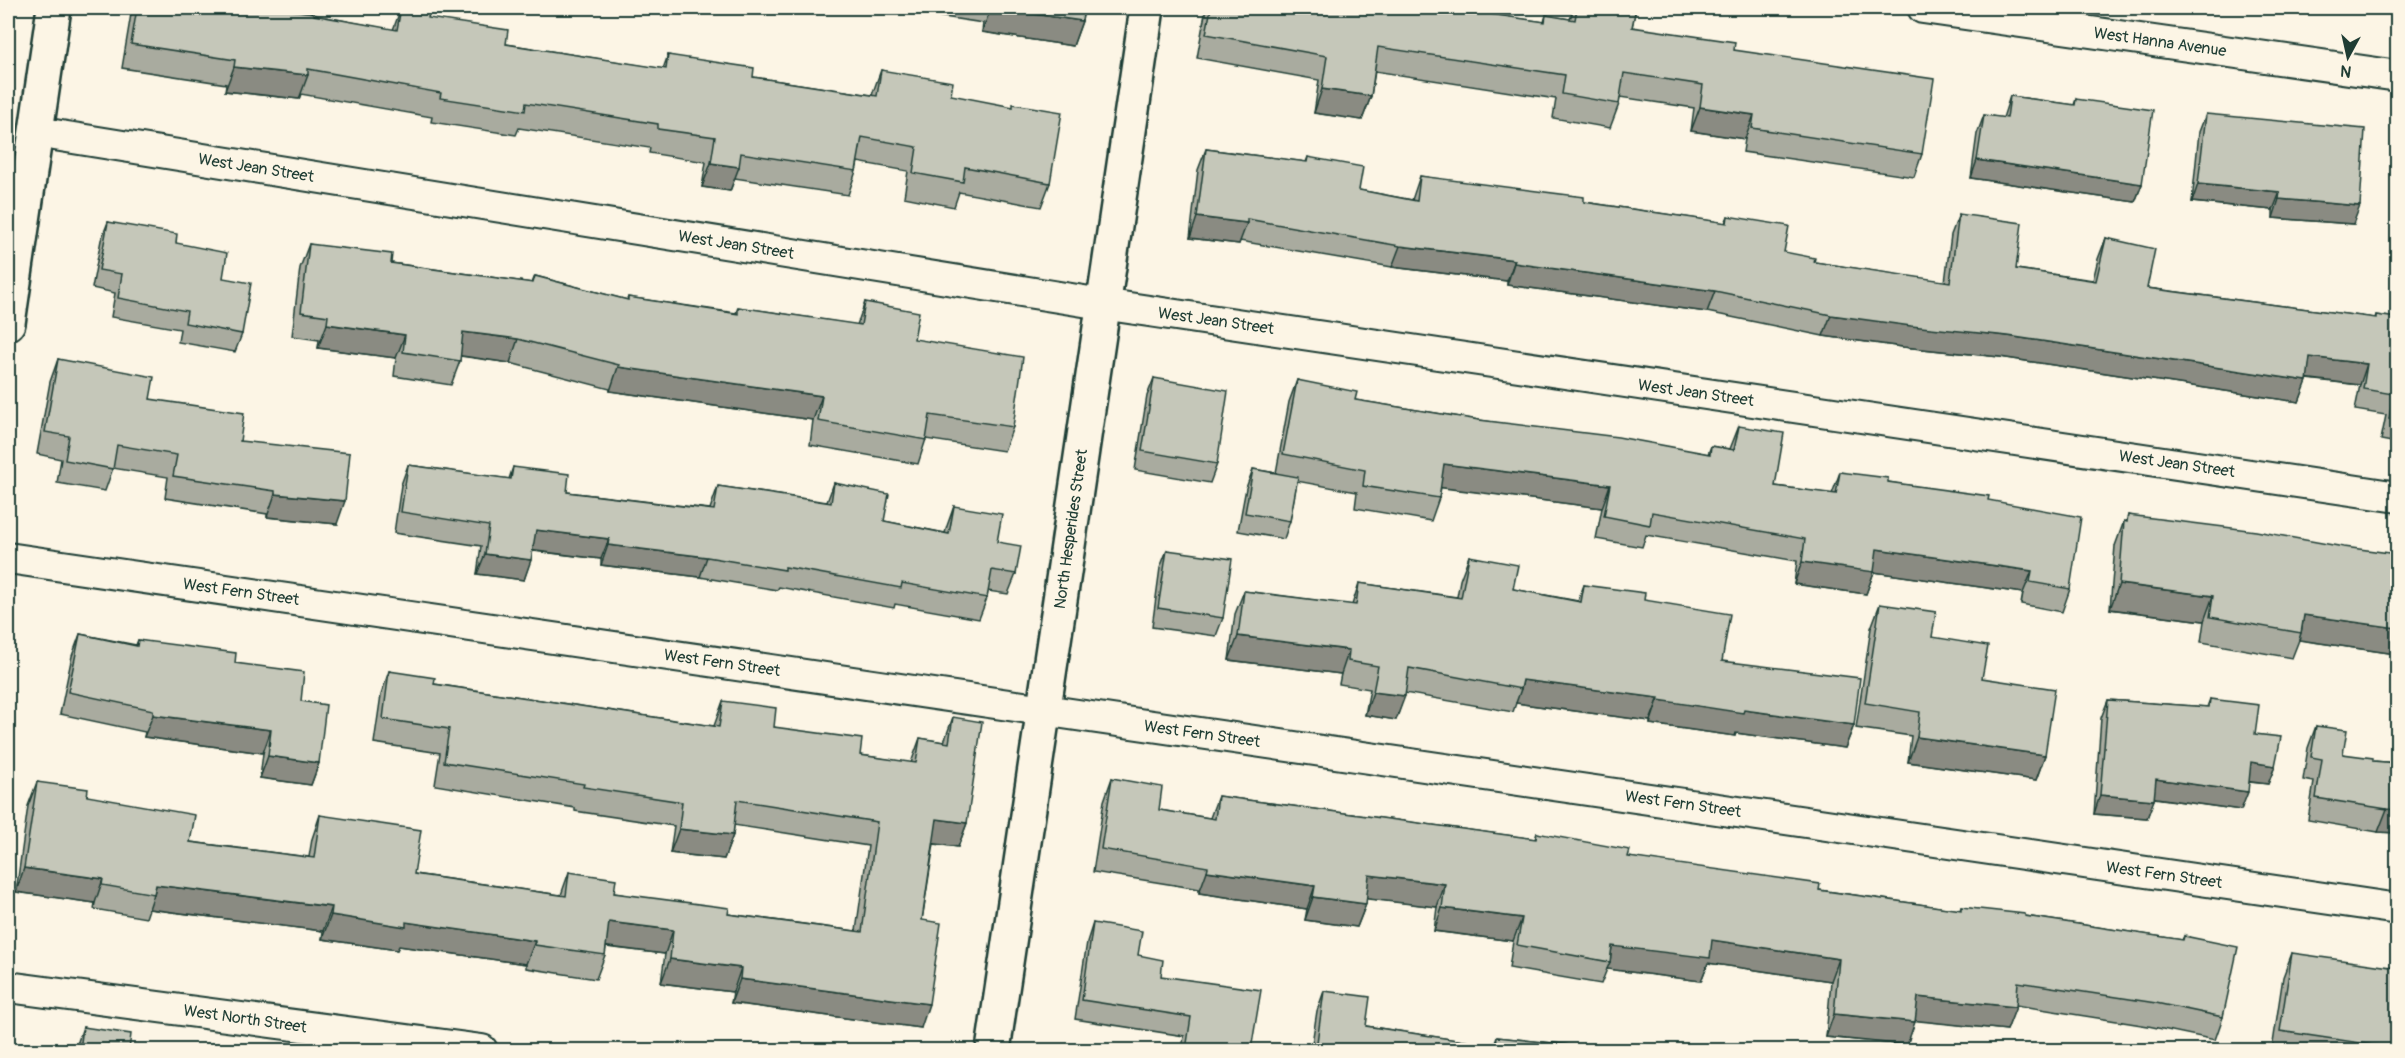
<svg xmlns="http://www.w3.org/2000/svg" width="2405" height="1058" font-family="Pangolin,sans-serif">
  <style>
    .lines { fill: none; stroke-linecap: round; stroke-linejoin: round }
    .street-casing { stroke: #1f3d34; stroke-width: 34 }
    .secondary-casing { stroke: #1f3d34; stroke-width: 38 }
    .street { stroke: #fcf5e5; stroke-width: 30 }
    .secondary { stroke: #fcf5e5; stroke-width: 33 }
    .wall { fill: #a9ab9f; stroke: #1f3d34; stroke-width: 1.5 }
    .shaded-wall { fill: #8a8b82; stroke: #1f3d34; stroke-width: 1.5 }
    .building { fill: #c5c7b9; stroke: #1f3d34; stroke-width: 1.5 }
    .labels { text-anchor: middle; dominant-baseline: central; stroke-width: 5; stroke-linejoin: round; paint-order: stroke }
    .street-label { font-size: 16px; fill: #1f3d34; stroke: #fcf5e5 }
  </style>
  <rect width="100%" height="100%" fill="#fcf5e5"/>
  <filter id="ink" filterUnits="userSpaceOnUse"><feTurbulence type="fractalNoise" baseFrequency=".0167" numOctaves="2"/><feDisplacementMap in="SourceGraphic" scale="12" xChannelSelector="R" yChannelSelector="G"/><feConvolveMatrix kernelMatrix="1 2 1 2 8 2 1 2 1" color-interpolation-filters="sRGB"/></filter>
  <g filter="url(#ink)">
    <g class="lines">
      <defs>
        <g id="street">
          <polyline points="1923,8 2398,76"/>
          <polyline points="36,132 1102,304 2398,497"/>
          <polyline points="8,558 2398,909"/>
          <polyline points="8,987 482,1050"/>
        </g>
        <g id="secondary">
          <polyline points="8,323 54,8"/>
          <path d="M993,1050c53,-347 102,-695 154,-1042"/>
        </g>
      </defs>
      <use href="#street" class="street-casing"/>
      <use href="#secondary" class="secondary-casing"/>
      <use href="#street" class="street"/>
      <use href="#secondary" class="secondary"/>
    </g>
    <g class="wall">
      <polygon points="132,8 290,8 289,10 393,30 401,8 423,8 428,18 506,44 663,69 668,55 753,77 872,95 881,70 951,95 1050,183 1041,207 959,192 954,207 904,197 908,171 858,162 856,171 848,195 735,178 730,191 702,187 706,162 649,153 650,148 519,128 516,135 431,122 432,117 301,94 299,99 225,91 226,84 122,68"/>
      <polygon points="884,8 1084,8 1082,21 1073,46 982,32 983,23"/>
      <polygon points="1206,8 1448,8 1544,22 1546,15 1570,19 1574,8 1636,8 1632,27 1734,50 1922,154 1914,177 1743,152 1745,139 1691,131 1694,108 1620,97 1619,104 1610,128 1553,118 1556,99 1375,71 1371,96 1362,120 1314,113 1319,80 1197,58"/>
      <polygon points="2010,96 2074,105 2076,99 2142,184 2135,202 1971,178 1977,134 1984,115 2003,118"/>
      <polygon points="2206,114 2353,224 2273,218 2273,210 2192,202 2199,132"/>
      <polygon points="1206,149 1306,162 1308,157 1359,190 1412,200 1420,176 1584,202 1725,223 1728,216 1784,252 1814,262 1945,282 1951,235 1959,214 2016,269 2093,280 2098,259 2106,238 2147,288 2375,318 2376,315 2397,318 2397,443 2381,440 2386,415 2355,410 2360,385 2307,379 2299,402 2000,357 1903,347 1823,336 1707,312 1507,285 1507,281 1392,267 1240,241 1239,244 1190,238 1198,170"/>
      <polygon points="108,222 176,243 223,278 242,334 235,352 178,342 180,329 111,317 115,293 92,288 101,240"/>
      <polygon points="309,244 391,263 532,283 535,276 627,300 628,297 736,313 738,307 857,325 865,302 914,339 1013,427 1004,451 926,439 918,464 810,445 813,420 610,391 610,389 510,363 460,356 460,361 451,385 394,376 396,358 318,348 319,340 292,336 300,268"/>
      <polygon points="58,359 150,399 240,441 337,524 267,517 267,514 165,498 168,477 113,468 105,491 57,483 61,459 37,454 50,382"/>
      <polygon points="1154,378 1217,464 1210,483 1135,470 1147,396"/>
      <polygon points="1297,380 1355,400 1479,420 1708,454 1711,446 1730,449 1739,426 1775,486 1832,494 1840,472 1888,482 1988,500 2070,589 2062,612 2021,604 2023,593 1874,572 1866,594 1794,584 1797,561 1646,535 1642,547 1596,539 1602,508 1441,487 1439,498 1431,521 1355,508 1357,492 1297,481 1290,521 1284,539 1238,531 1246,488 1253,469 1276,473 1289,402"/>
      <polygon points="408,465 509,479 513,467 567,492 710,509 718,486 827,502 834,483 884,521 945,533 947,526 954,506 997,542 1016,574 1008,594 988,591 987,598 979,619 895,604 894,608 779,587 777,590 700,577 601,565 601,559 533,551 524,580 477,574 481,546 394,533 401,485"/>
      <polygon points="2128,515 2396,654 2299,640 2292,658 2201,642 2204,621 2110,609 2115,546 2124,521 2126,522"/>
      <polygon points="1167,550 1223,618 1216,636 1152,627 1160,568"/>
      <polygon points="1469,556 1513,589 1578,601 1584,585 1644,600 1722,661 1854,725 1845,748 1736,733 1735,736 1650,724 1650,721 1516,703 1513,712 1405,693 1396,720 1365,715 1370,689 1339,684 1341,674 1229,660 1235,614 1244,591 1352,605 1359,583 1457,597 1460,580"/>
      <polygon points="1880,604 1932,637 1982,678 2045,755 2036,780 1908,762 1911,736 1856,728 1871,628"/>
      <polygon points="80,634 136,645 138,640 235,663 301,701 319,763 311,785 260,778 263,753 144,737 145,732 60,714 72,656"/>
      <polygon points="389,671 434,684 714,726 723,701 774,727 860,755 911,763 920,738 944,742 953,717 967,823 958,847 934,844 922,920 921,1028 731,1003 733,992 661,983 665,954 606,947 605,955 596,979 526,968 526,964 399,946 397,950 322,939 323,931 149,909 146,918 94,909 95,903 16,892 28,806 37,782 87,796 190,842 309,857 312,839 320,815 414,874 561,895 569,872 614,893 728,914 856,931 868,846 734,825 733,835 724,859 670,853 674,826 575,811 575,808 435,785 440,753 374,743 381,695"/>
      <polygon points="2210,699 2255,734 2275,766 2268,784 2249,782 2241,810 2154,798 2147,818 2094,814 2101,718 2108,700 2207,707"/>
      <polygon points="2316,726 2343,754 2373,761 2397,763 2397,833 2378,832 2308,820 2314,782 2303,780 2308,748"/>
      <polygon points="1112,778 1159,810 1210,818 1218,796 1535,839 1537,833 1628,857 1819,890 1960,910 1961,907 2025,916 2182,940 2184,936 2223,1017 2215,1040 2148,1026 2016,1005 2007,1030 1915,1020 1907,1045 1826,1037 1831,981 1708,963 1701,981 1607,969 1601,984 1509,968 1513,941 1434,931 1437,907 1366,898 1366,904 1357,927 1305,920 1307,909 1199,893 1199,889 1093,872 1104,801"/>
      <polygon points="1093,923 1138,955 1161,976 1251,1050 1182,1050 1184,1036 1075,1019 1087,942"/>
      <polygon points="2292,953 2397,1050 2272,1050 2283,977"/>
      <polygon points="1324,991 1366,1026 1494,1046 1497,1037 1618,1050 1311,1050 1317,1011"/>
      <polygon points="83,1027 129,1050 75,1050"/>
    </g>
    <g class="shaded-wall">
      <polygon points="845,8 866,8 865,10"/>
      <polygon points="991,8 1082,21 1073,46 982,32"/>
      <polygon points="234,67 308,75 299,99 225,91"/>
      <polygon points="1322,89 1371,96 1362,120 1314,113"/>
      <polygon points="1700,107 1754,115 1745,139 1691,131"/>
      <polygon points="1977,160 2142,184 2135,202 1971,178"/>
      <polygon points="711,163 739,167 730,191 702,187"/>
      <polygon points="2198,184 2280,192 2273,210 2192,202"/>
      <polygon points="2279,199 2360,206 2353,224 2273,218"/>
      <polygon points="1197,217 1247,223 1239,244 1190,238"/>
      <polygon points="1400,246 1515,260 1507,281 1392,267"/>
      <polygon points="1514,263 1715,291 1707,312 1507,285"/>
      <polygon points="1831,315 2008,336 2307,381 2299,402 2000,357 1903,347 1823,336"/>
      <polygon points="327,324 405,335 396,358 318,348"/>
      <polygon points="463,332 518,339 510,363 455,355"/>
      <polygon points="2310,357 2367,364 2360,385 2303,378"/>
      <polygon points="618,367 822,396 813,420 610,391"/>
      <polygon points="1444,464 1610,485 1602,508 1436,487"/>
      <polygon points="275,494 345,501 337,524 267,517"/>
      <polygon points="536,530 609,539 601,559 528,550"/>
      <polygon points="608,545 707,557 700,577 601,565"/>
      <polygon points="1877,549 2032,571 2023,593 1874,572 1866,594 1794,584 1802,562"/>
      <polygon points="485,554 531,560 524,580 477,574"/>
      <polygon points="2119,584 2213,596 2204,621 2110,609"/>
      <polygon points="2304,615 2397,628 2397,651 2396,654 2299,640 2301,633"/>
      <polygon points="1238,636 1349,650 1341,674 1229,660"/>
      <polygon points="1523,680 1659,698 1650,721 1516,703 1521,689"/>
      <polygon points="1373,692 1405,696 1396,720 1365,715"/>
      <polygon points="1658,700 1744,710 1854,725 1845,748 1736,733 1735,736 1650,724"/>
      <polygon points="153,715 271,730 263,753 144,737"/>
      <polygon points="1917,737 2045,755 2036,780 1908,762"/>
      <polygon points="268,756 319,763 311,785 260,778"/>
      <polygon points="2251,762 2275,766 2268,784 2244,781"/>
      <polygon points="2156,779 2248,792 2241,810 2149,797"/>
      <polygon points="2100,795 2154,800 2147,818 2094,814"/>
      <polygon points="2387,809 2397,810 2397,833 2378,832"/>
      <polygon points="937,819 967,823 958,847 929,843"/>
      <polygon points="679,829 733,835 724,859 670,853"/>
      <polygon points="24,868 103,879 95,903 16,892"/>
      <polygon points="1207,871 1315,886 1307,909 1199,893"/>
      <polygon points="1369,875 1445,884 1437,907 1360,898"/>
      <polygon points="156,885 332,907 323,931 149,909 154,894"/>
      <polygon points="1313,897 1366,904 1357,927 1305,920"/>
      <polygon points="1442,908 1522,918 1513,941 1434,931"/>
      <polygon points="331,915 406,922 535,941 526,964 399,946 397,950 322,939"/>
      <polygon points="609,922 673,930 665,954 601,946"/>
      <polygon points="1712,940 1839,959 1831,981 1708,963 1701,981 1607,969 1610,962 1612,946"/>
      <polygon points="670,959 741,968 733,992 661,983"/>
      <polygon points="740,979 929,1004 921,1028 731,1003"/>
      <polygon points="1918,997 2016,1007 2007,1030 1910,1020"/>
      <polygon points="1834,1014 1915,1022 1907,1045 1826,1037"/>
    </g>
    <g class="building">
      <polygon points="137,8 290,8 289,10 314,13 314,15 397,30 401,8 423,8 430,9 428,18 508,30 506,44 666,69 668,55 754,68 753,77 877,96 881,70 953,82 951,95 1013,107 1013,104 1062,112 1050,183 965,167 963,182 913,173 917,147 862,137 856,171 741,153 739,167 711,163 715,137 658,129 658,124 526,103 525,111 440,98 441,93 308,69 308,75 234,67 235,60 131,44"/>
      <polygon points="991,8 1084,8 1082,21"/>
      <polygon points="1211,8 1448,8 1545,22 1546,15 1575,20 1577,8 1636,8 1632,27 1735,42 1734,50 1934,79 1922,154 1752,128 1754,115 1700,107 1703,85 1624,73 1619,104 1562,94 1565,75 1378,47 1371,96 1322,89 1327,56 1206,34"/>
      <polygon points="2010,96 2075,105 2076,99 2153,110 2142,184 1977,160 1984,115 2007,118"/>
      <polygon points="2206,114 2365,129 2360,206 2279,199 2280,192 2198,184"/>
      <polygon points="1206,149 1307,162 1308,157 1363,167 1359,190 1417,201 1420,176 1584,197 1584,202 1727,223 1728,216 1789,226 1784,252 1815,258 1814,262 1950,282 1959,214 2022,223 2016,269 2096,281 2106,238 2155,249 2147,288 2376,318 2376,315 2397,318 2397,420 2389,419 2393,394 2363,389 2367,364 2310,357 2307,381 2008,336 1911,326 1831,315 1715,291 1514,263 1515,260 1400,246 1247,219 1247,223 1197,217"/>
      <polygon points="108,222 177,234 176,243 227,253 223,278 251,283 242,334 185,323 187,311 118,298 122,274 99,270"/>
      <polygon points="309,244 392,254 391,263 533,283 535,276 628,300 628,297 738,314 738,307 861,325 865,302 919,312 914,339 1023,357 1013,427 930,415 926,440 818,421 822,396 618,367 619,365 518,339 463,332 460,361 403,352 405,335 327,324 328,316 301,312"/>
      <polygon points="58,359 154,377 150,399 244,413 240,441 350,453 345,501 275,494 275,491 173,476 177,455 117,445 113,469 65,460 69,436 45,432"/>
      <polygon points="1154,378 1228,391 1217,464 1142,451"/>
      <polygon points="1297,380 1357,392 1355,400 1479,420 1618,437 1710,454 1711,446 1734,450 1739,426 1784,433 1775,486 1836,494 1840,472 1888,478 1888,482 1989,496 1988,500 2081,517 2070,589 2030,582 2032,571 1877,549 1874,572 1802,562 1805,539 1652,512 1650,525 1604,516 1610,485 1444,464 1439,498 1363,486 1365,470 1283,454"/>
      <polygon points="408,465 511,479 513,467 569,474 567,492 714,510 718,486 831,503 834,483 889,494 884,521 949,534 954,506 1002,514 997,542 1021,546 1016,574 992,570 987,598 902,583 901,588 785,567 785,570 707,557 608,545 609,539 536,530 531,560 485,554 489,526 401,512"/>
      <polygon points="1253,469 1298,477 1290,521 1245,513"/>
      <polygon points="2128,515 2256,531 2344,547 2397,554 2397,628 2304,615 2301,633 2210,617 2213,596 2119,584 2124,521 2127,522"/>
      <polygon points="1167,550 1232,559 1223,618 1158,608"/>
      <polygon points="1469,556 1518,565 1513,589 1581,602 1584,585 1645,593 1644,600 1730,614 1722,661 1860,678 1854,725 1744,710 1743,713 1658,700 1659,698 1523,680 1521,689 1409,668 1405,696 1373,692 1378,666 1348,661 1349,650 1238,636 1244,591 1356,605 1359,583 1461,598"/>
      <polygon points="1880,604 1936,612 1932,637 1988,646 1982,678 2055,689 2045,755 1917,737 1920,712 1865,703"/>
      <polygon points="80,634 137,646 138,640 236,653 235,663 304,672 301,701 326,705 319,763 268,756 271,730 153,715 153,710 68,692"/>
      <polygon points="389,671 435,678 434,684 719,727 723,701 776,708 774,727 862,739 860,755 916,763 920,738 949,743 953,717 982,722 967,823 937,819 922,920 941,923 929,1004 740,979 741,968 670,959 673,930 609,922 605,955 535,945 535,941 406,922 406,927 331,915 332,907 156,885 154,894 102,885 103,879 24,868 37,782 88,789 87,796 195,815 190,842 314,858 320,815 421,830 414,874 566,896 569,872 616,879 614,893 729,908 728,914 862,932 877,822 737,800 733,835 679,829 682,802 583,787 584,784 444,762 449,729 383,719"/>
      <polygon points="2210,699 2259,705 2255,734 2281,737 2275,766 2251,762 2248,792 2156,779 2154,800 2100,795 2108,700 2209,707"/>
      <polygon points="2316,726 2347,730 2343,754 2373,758 2373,761 2397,763 2397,810 2387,809 2316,798 2322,759 2311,757"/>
      <polygon points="1112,778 1162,787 1159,810 1215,819 1218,796 1536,839 1537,833 1630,850 1628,857 1820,884 1819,890 1961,910 1961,907 2025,914 2025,916 2183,940 2184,936 2238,947 2223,1017 2156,1003 2018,982 2016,1007 1918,997 1915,1022 1834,1014 1839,959 1712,940 1710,958 1612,946 1610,962 1517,945 1522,918 1442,908 1445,884 1369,875 1366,904 1313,897 1315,886 1207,871 1208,867 1101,849"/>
      <polygon points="1093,923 1142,931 1138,955 1163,960 1161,976 1261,990 1251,1050 1186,1050 1191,1017 1082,1000"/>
      <polygon points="2292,953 2397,968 2397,1050 2380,1050 2381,1046 2280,1031"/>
      <polygon points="1324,991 1370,997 1366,1026 1496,1046 1497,1037 1618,1050 1316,1050"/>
      <polygon points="83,1027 131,1034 129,1050 80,1050"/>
      <polygon points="8,1043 41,1050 8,1050"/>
      <polygon points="1640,1048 1665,1050 1640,1050"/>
    </g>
  </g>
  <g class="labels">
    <g class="street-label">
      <text transform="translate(2160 42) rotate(8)">West Hanna Avenue</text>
      <text transform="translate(256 168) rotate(9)">West Jean Street</text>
      <text transform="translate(736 245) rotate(9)">West Jean Street</text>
      <text transform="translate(1216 321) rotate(8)">West Jean Street</text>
      <text transform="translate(1696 393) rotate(8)">West Jean Street</text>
      <text transform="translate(2177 464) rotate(8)">West Jean Street</text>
      <text transform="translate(1071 529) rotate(-82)">North Hesperides Street</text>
      <text transform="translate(241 592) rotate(8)">West Fern Street</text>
      <text transform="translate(722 663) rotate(8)">West Fern Street</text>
      <text transform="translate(1202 734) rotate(8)">West Fern Street</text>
      <text transform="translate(1683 804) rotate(8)">West Fern Street</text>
      <text transform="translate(2164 875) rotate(8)">West Fern Street</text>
      <text transform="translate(245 1019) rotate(8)">West North Street</text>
    </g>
  </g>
  <rect width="2405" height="1058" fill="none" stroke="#fcf5e5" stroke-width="30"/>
  <rect x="15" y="15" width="2375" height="1028" fill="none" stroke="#1f3d34" stroke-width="2" filter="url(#ink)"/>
  <g transform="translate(2348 57) rotate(188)" stroke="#fcf5e5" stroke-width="4.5" paint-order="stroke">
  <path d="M0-4.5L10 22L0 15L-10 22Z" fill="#1f3d34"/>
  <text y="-9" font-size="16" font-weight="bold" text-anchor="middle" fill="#1f3d34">N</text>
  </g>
</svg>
